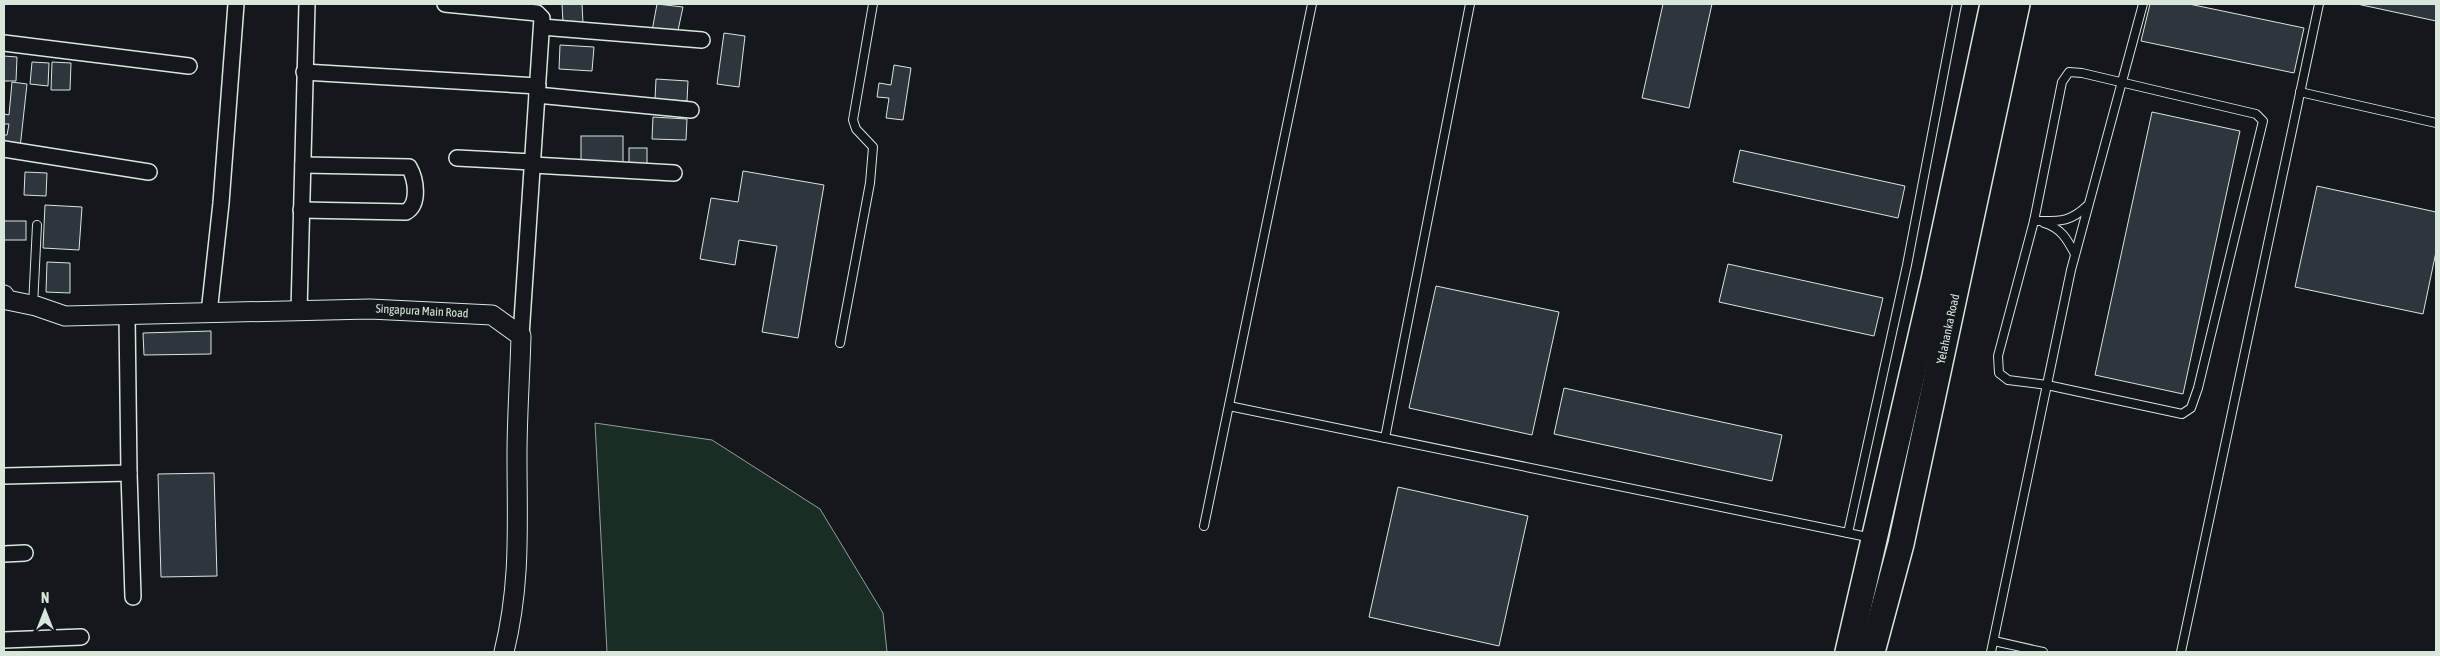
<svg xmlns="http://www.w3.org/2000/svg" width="2440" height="656" font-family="'Asap Condensed',sans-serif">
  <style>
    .green { fill: #1a2d24; stroke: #939e99 }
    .building { fill: #2c363c; stroke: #d8e6dc }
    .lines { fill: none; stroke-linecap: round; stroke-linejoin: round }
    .service-casing { stroke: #d8e6dc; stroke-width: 10 }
    .minor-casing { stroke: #d8e6dc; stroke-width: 18 }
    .tertiary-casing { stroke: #d8e6dc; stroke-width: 21 }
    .primary-casing { stroke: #d8e6dc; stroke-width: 28 }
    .service { stroke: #14181c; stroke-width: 8 }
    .minor { stroke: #14181c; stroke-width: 15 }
    .tertiary { stroke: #14181c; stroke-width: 19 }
    .primary { stroke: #14181c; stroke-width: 25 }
    .labels { text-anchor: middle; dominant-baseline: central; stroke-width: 4; stroke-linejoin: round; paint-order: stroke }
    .street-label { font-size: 12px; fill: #d8e6dc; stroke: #14181c }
  </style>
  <rect width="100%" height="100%" fill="#14181c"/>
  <polygon class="green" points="595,423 712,440 820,509 883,613 887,652 607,652"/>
  <g class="building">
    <polygon points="562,4 582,4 583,23 563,23"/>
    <polygon points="657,4 683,7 677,35 652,31"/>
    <polygon points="1663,4 1712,4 1689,108 1642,98"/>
    <polygon points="2150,4 2189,4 2304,28 2294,73 2141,41"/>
    <polygon points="2357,4 2436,4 2436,21"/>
    <polygon points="724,33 745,36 739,87 717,84"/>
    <polygon points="560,45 594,47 592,71 559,69"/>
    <polygon points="4,56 17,57 16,81 4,81"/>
    <polygon points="32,62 49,63 48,86 30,84"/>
    <polygon points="52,62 71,63 70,90 51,90"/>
    <polygon points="894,65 911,68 903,120 886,118 889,98 877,97 879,83 891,85"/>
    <polygon points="656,79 688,81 687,101 655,99"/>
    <polygon points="12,82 27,84 20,148 4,146 4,135 7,135 9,124 4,124 4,114 9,115"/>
    <polygon points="2152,112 2240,131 2183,394 2095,375"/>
    <polygon points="653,117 687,119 686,140 652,139"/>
    <rect x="581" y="136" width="42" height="28"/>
    <rect x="629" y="148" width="18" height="17"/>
    <polygon points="1740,150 1905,186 1898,218 1733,182"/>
    <polygon points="743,171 824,185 798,338 762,332 777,246 739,240 735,265 700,259 711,198 738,202"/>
    <polygon points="25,172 47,173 46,196 24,195"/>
    <polygon points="2317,186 2436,212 2436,252 2423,314 2295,287"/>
    <polygon points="45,205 82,207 79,250 43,248"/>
    <rect x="4" y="221" width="22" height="19"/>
    <polygon points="47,262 70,263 70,293 46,292"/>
    <polygon points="1728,264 1883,298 1874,336 1719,302"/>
    <polygon points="1436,286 1559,312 1532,435 1409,408"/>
    <polygon points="211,331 211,354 144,355 143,333"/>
    <polygon points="1564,388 1782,435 1772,481 1554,434"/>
    <polygon points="214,473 217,576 161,577 158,474"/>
    <polygon points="1398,487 1528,516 1499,646 1369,617"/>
  </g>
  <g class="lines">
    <defs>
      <g id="service">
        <polygon points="2069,72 2082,73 2256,114 2263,121 2198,388 2191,408 2182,414 2047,385 2008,380 1999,373 1998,356 2034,221 2062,82"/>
        <polyline points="2300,92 2436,123"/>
        <path d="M2034,221c25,0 35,2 53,-15"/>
        <path d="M2044,223c17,5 23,16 31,31"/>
        <polyline points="33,306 37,225"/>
        <polyline points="840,343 870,183 873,147 856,129 853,120 873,4"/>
        <polyline points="1229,406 1872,538"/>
        <polyline points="1385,438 1470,4"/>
        <polyline points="1204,526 1312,4"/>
        <polyline points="1848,533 1907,265 1957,4"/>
        <polyline points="1994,641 2043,652"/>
        <polyline points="1991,652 2071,270 2143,4"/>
        <polyline points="2181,652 2319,4"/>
      </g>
      <g id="minor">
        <polyline points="445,4 537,13 542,18 521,336"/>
        <polyline points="542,27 702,40"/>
        <polyline points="4,43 189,66"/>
        <polyline points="304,72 538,86"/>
        <polyline points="537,95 691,110"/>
        <polyline points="4,149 149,172"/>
        <polyline points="457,158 533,162"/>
        <polyline points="533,165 674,173"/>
        <path d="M301,210l105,2c14,-8 10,-33 3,-45l-106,-2"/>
        <polyline points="299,311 307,4"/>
        <polyline points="209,313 221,203 236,4"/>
        <polyline points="129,473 133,597"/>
        <polyline points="4,476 129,473 127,315"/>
        <polyline points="4,554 25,553"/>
        <polyline points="4,640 81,637"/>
      </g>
      <path id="tertiary" d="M4,295l3,5 29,6 29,10 305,-7 122,6 29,21c-1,39 -4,79 -4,119 0,70 4,128 -13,197"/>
      <g id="primary">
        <polyline points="1848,652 1934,280 1993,4"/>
        <polyline points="1872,652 1901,544 2017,4"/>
      </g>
    </defs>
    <use href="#service" class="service-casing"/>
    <use href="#minor" class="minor-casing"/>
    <use href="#tertiary" class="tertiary-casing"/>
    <use href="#primary" class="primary-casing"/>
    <use href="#service" class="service"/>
    <use href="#minor" class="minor"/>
    <use href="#tertiary" class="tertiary"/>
    <use href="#primary" class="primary"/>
  </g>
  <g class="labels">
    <g class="street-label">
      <text transform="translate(422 311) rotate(3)">Singapura Main Road</text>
      <text transform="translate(1948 329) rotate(-78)">Yelahanka Road</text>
    </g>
  </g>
  <rect width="2440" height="656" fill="none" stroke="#d8e6dc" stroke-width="10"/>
  <g transform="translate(45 611)" stroke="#14181c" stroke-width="4" paint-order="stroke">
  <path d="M0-4L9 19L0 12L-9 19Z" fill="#d8e6dc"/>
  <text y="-8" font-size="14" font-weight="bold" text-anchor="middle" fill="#d8e6dc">N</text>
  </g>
</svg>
